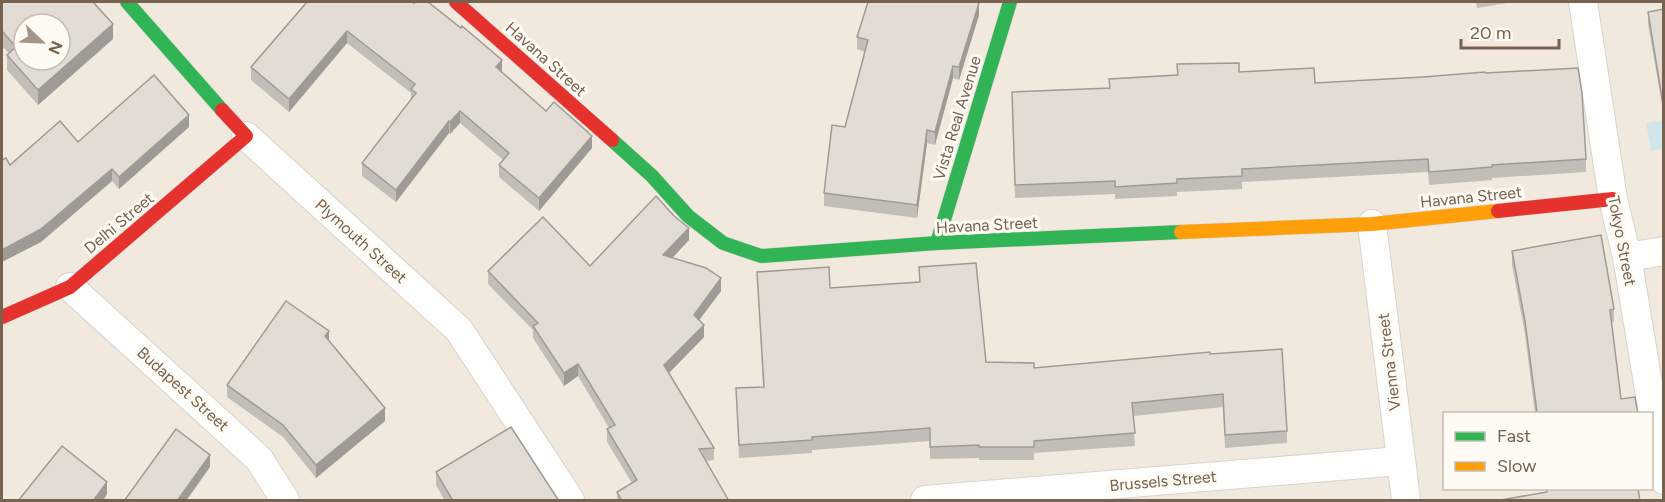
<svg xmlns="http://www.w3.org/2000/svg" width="1665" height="502" font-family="Figtree,sans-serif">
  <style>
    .residential { fill: #f1e9de; fill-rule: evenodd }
    .water { fill: #d2e5e9 }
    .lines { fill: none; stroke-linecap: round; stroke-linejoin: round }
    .street-casing { stroke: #d8d3cd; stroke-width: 30 }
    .fast-casing { stroke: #d6d2cb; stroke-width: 15 }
    .slow-casing { stroke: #d6d2cb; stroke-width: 15 }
    .jam-casing { stroke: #d6d2cb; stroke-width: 15 }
    .street { stroke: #fefefd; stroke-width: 28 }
    .fast { stroke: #30b455; stroke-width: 14 }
    .slow { stroke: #ff9f0a; stroke-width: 14 }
    .jam { stroke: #e5322d; stroke-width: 14 }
    .wall { fill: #c3bdb7 }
    .shaded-wall { fill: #9f9a95 }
    .building { fill: #e3dcd5; stroke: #9f9a95; stroke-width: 1.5; fill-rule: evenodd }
    .labels { text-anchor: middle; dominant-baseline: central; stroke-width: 6; stroke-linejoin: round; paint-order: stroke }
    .street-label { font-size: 16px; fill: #77614f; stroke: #fefbf4 }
  </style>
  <rect width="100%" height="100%" fill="#f8f6f0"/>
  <path class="residential" d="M2,2h1661v498h-1661zM24,24h36v36h-36zM1444,414h208v74h-208z"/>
  <polygon class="water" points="1663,120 1663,149 1651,151 1646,123"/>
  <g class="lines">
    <defs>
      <g id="street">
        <polyline points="1583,2 1613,199 1627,257 1664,480"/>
        <polyline points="246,136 459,330 570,500"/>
        <polyline points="1372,224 1406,500"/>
        <polyline points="1627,257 1664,251"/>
        <polyline points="70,287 259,459 285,500"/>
        <polyline points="925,500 1400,461"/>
      </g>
      <g id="fast">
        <polyline points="127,2 222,110"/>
        <polyline points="612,140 652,176 688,216 723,243 761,256 937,243 1181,232"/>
        <polyline points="937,243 1010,2"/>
      </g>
      <polyline id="slow" points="1181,232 1372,224 1498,211"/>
      <g id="jam">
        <polyline points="456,2 612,140"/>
        <polyline points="1498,211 1613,199"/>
        <polyline points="2,317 70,287 246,136 222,110"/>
      </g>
    </defs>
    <use href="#street" class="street-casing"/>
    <use href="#fast" class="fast-casing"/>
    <use href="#slow" class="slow-casing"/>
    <use href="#jam" class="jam-casing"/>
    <use href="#street" class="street"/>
    <use href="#fast" class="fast"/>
    <use href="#slow" class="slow"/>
    <use href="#jam" class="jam"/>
  </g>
  <g class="wall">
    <polygon points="2,2 113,39 38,105 7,70 7,55 9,53 2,46"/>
    <polygon points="307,2 502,72 546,111 592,148 539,211 499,177 499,165 503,160 460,123 450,134 449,133 396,202 362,176 362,163 411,100 411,93 347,43 289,112 251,80 251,67"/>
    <polygon points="1476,2 1513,2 1477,8"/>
    <polygon points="1664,9 1664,116 1648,24 1648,12"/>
    <polygon points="979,15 959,80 953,78 935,145 927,143 917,218 824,206 824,193 845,127 865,52 857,49 857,37"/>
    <polygon points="1239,72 1315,83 1486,73 1586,159 1586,172 1492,178 1492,180 1429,185 1428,172 1242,182 1242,189 1177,192 1177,196 1115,199 1115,194 1015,198 1012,105 1109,88"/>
    <polygon points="189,127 119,189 112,181 41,242 10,165"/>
    <polygon points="689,240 672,258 721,291 699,320 704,337 669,373 714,448 714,460 706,461 729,501 617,501 617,492 632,483 607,442 607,429 609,428 578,376 564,386 533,338 533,330 488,284 488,271 590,266"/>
    <polygon points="1512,251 1614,309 1614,322 1611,323 1621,399 1535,414 1525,334 1512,265"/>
    <polygon points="919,267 986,362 1034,368 1210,354 1287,431 1287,443 1225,448 1223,407 1133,416 1135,446 1034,453 1034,460 979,460 979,458 930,459 930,441 812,450 812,453 739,458 736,388 763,387 757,272 830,288 919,282"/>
    <polygon points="329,341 385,421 316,478 283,437 227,397 227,385"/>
    <polygon points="436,472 556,497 559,501 445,501 436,485"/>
  </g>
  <g class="shaded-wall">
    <polygon points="979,3 979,15 959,80 959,67"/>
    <polygon points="113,24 113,39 38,105 38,90"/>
    <polygon points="347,31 347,43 289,112 289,99"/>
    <polygon points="502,60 502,72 496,67"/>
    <polygon points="953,66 953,78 935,145 935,132"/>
    <polygon points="460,111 460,123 450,134 450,122"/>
    <polygon points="189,115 189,127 119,189 119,177"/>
    <polygon points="449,121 449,133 396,202 396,190"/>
    <polygon points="927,130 927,143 917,218 917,205"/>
    <polygon points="592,136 592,148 539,211 539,198"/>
    <polygon points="112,169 112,181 41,242 2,262 2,250"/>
    <polygon points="689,228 689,240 663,268 663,255"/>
    <polygon points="721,278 721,291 694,327 694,315"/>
    <polygon points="704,325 704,337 664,378 664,365"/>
    <polygon points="329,331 329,344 325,336"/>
    <polygon points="578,364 578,376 564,386 564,373"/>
    <polygon points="385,408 385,421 316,478 316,465"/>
    <polygon points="210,455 210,467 186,501 177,501"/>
    <polygon points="107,482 107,494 103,501 93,501"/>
  </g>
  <g class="building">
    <path d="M2,2h91l20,22 -75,66 -31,-35 9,-8 -14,-16zM24,24h36v36h-36z"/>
    <polygon points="307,2 412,2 414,3 415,2 428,2 461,28 462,26 502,60 496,67 546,111 554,102 592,136 539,198 499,165 509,153 460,111 450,122 449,121 396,190 362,163 416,93 411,89 415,84 347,31 289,99 251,67"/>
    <polygon points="868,2 975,2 979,3 959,67 953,66 935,132 927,130 917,205 824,193 832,125 845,127 868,40 857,37"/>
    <polygon points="1664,9 1664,104 1663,104 1648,12"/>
    <polygon points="1239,63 1239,72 1314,68 1315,83 1423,77 1485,72 1486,73 1578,68 1582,93 1586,159 1492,165 1492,167 1429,172 1428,159 1242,169 1242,176 1177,179 1177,183 1115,187 1115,181 1015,185 1012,92 1110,88 1109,79 1178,75 1177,64"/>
    <polygon points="154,75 189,115 119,177 112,169 41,229 2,250 2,160 6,158 10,165 60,121 78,142"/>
    <polygon points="656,196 674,216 689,228 663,255 706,268 721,278 694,315 704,325 664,365 714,448 699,449 729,501 622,501 617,492 637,480 607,429 615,425 578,364 564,373 533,326 538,323 488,271 543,217 590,266"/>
    <polygon points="1601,235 1614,309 1610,310 1621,399 1635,397 1638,414 1535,414 1535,412 1537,412 1525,321 1512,251"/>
    <polygon points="976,263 986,362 1034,363 1034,368 1210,352 1210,354 1282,349 1287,431 1225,435 1223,394 1132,403 1135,433 1034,441 1034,447 979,447 979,445 930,447 930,428 812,437 812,440 739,445 736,388 764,387 757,272 829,267 830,288 920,282 919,267"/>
    <polygon points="286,301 329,331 325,336 385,408 316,465 283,425 227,385"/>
    <polygon points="511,427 559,501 453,501 436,472"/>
    <polygon points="176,429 210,455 177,501 124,501"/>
    <polygon points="62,446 107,482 93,501 18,501"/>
    <polygon points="1546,489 1638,489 1640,501 1495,501 1547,492"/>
  </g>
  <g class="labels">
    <g class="street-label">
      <text transform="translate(546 59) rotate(42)">Havana Street</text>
      <text transform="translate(957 118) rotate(-73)">Vista Real Avenue</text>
      <text transform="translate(1471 197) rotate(-6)">Havana Street</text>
      <text transform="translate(119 223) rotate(-40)">Delhi Street</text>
      <text transform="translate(987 225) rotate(-3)">Havana Street</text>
      <text transform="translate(361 241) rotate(42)">Plymouth Street</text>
      <text transform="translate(1622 241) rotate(79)">Tokyo Street</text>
      <text transform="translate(1389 362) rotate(-97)">Vienna Street</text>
      <text transform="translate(183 389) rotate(42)">Budapest Street</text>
      <text transform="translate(1163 481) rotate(-5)">Brussels Street</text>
    </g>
  </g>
  <rect width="1665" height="502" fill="none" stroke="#77614f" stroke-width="6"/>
  <rect x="1443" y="412" width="210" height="78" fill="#fefbf4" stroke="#c8bdb2" stroke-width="1.5"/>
  <rect x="1455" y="432" width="30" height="9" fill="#30b455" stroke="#c8bdb2" stroke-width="1.5"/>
  <text x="1497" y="442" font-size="18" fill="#77614f">Fast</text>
  <rect x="1455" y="462" width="30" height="9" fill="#ff9f0a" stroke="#c8bdb2" stroke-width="1.5"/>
  <text x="1497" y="472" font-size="18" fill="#77614f">Slow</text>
  <g transform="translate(42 42) rotate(113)"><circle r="28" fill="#fefbf4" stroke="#c8bdb2" stroke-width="1.5"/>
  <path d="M0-4.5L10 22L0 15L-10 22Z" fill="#a49587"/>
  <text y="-9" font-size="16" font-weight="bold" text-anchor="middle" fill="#77614f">N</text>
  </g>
  <path d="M1461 39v9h98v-9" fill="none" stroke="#77614f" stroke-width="3"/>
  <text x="1470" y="39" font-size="18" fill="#77614f" stroke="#fefbf4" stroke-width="4.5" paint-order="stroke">20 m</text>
</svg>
